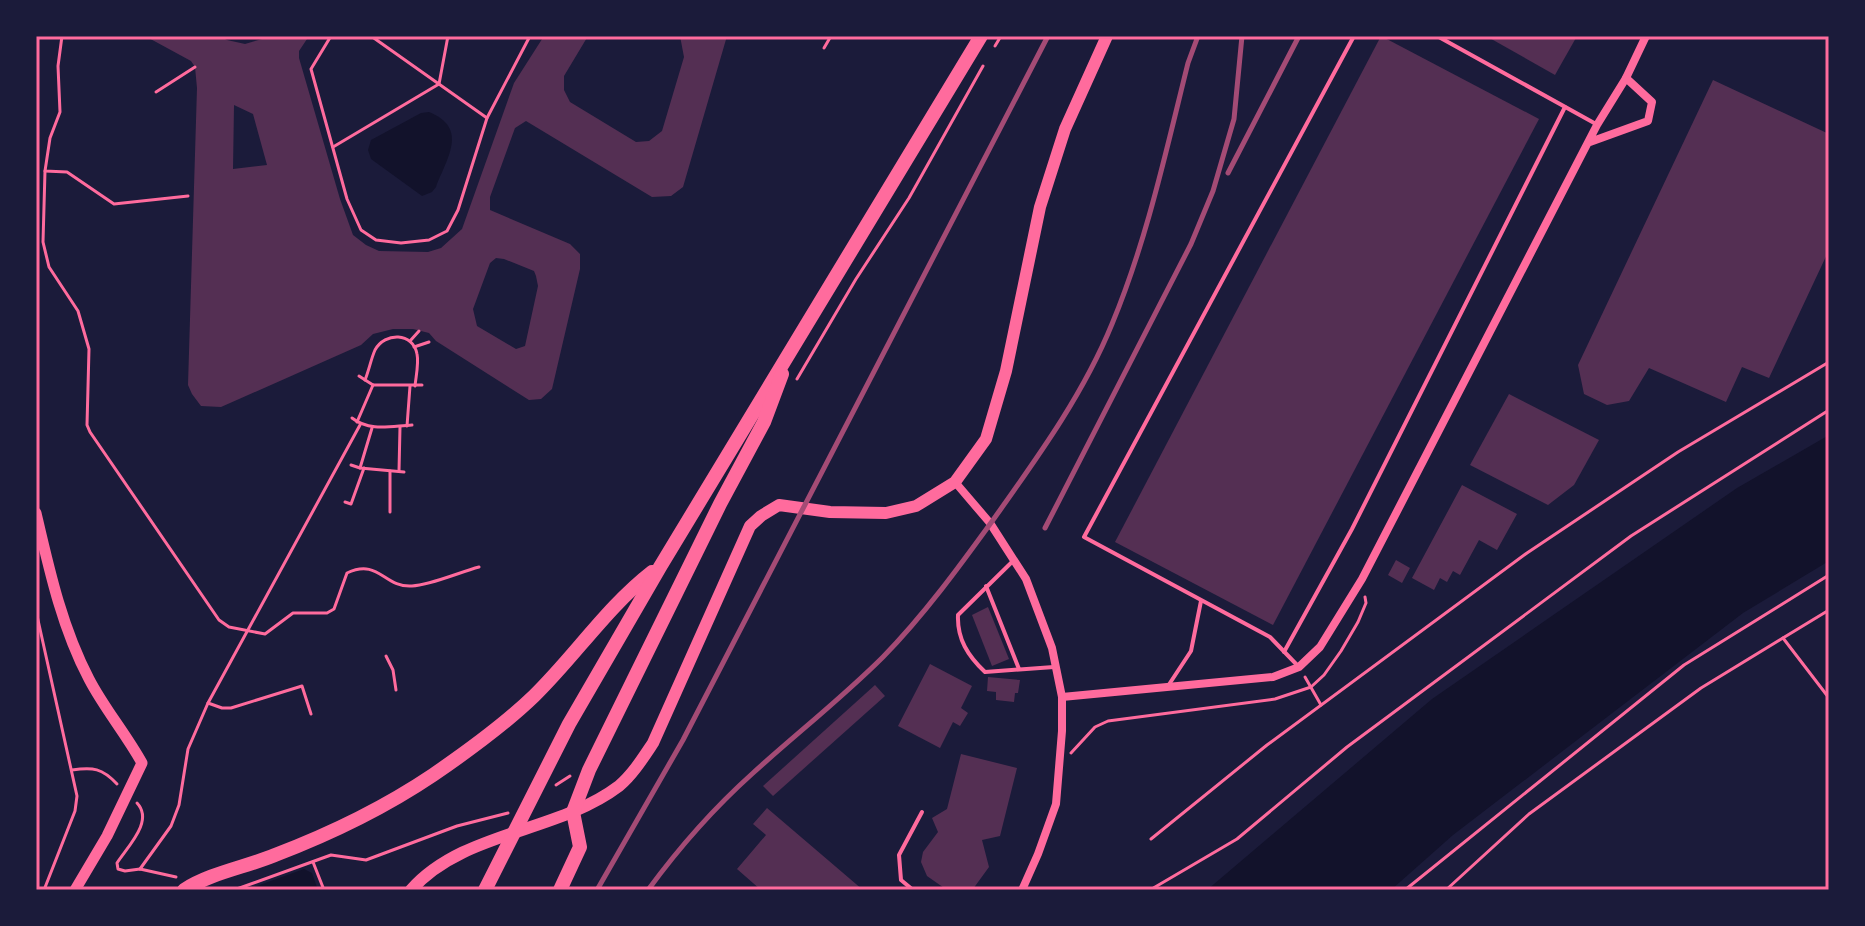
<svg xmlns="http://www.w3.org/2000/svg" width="1865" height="926" font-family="'Golos Text',sans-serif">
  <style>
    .water { fill: #12122b }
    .building { fill: #542f53; fill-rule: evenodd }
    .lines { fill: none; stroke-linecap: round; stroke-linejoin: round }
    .path { stroke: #ff6b9d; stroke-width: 3 }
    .service { stroke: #ff6b9d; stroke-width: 4 }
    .minor { stroke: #ff6b9d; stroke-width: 8 }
    .tertiary { stroke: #ff6b9d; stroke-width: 11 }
    .secondary { stroke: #ff6b9d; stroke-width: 12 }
    .trunk { stroke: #ff6b9d; stroke-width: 14 }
    .rail { stroke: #a44b75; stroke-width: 5 }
    .neatline { fill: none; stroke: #ff6b9d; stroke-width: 3 }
  </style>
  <rect width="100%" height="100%" fill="#1b1b3a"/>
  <g class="water">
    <path d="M429,112c40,16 18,46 7,75l-4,5 -10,4 -51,-37 -3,-9 3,-10 50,-27z"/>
    <polygon points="1829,435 1829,561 1743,613 1453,835 1391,890 1207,890 1432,699 1737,488"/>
    <polygon points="304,869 312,873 318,890 246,890"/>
  </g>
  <g class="building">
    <path d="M145,36h74l8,4 18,4 17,-5 3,-3h44l-10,15v7l41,141 13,36 13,10 13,6 49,1 13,-4 21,-19 52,-146 30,-47h44l-24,40v14l6,12 66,40 13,-1 13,-10 22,-74 -4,-21h47l-44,151 -12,9 -19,1 -126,-76 -11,7 -25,69v13l80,34 10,10v15l-28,120 -11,10 -12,1 -93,-59 -7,-8 -16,-4h-20l-20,5 -12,11 -140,62 -20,-1 -9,-12 -4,-9 9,-297 -2,-21 -4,-6zM234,105l19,9 14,51 -34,4zM496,258l8,1 30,12 2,5 2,10 -13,60 -9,3 -39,-23 -4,-17 17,-46z"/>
    <polygon points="1381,36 1539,119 1273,625 1115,542"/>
    <polygon points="1486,36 1577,36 1555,75"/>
    <polygon points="1713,80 1829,134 1829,250 1769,378 1742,367 1726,402 1649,368 1629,401 1607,405 1584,394 1578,365"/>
    <polygon points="1509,394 1599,440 1574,485 1548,505 1470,465"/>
    <polygon points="1462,485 1517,514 1497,550 1479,540 1460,575 1453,571 1447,582 1440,578 1434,590 1412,578"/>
    <polygon points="1396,560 1410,568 1402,583 1388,575"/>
    <polygon points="988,607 1009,659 992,666 972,615"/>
    <polygon points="930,664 972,686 961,708 968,713 960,726 953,722 940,748 898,726"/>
    <polygon points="988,677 1020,680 1018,693 1015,693 1014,702 996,700 996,692 987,691"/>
    <polygon points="875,685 885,696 773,796 763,786"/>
    <polygon points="961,754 1017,768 1000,836 982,840 989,867 973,889 947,890 927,876 921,862 923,852 938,832 932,818 947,809"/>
    <polygon points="767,808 863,890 761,890 737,869 766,835 753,824"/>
  </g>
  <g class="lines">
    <g class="path">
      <polyline points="62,36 58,66 60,112 50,138 45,171 67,172 114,204 188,196"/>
      <polyline points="331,36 311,69 347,199 361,230 376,240 401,243 429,240 447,231 458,210 487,118 530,36"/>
      <polyline points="371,36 487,118"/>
      <polyline points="995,46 1001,36"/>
      <polyline points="824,48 831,36"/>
      <polyline points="156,92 195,67"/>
      <polyline points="333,147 439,84 448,36"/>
      <path d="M45,171l-2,71 6,25 29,44 11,38 -2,76 3,7 129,188 10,7 36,7 28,-21h34l7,-4 13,-36c32,-15 37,15 65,13 19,-1 48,-14 67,-19"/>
      <polyline points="410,341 419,331"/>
      <polyline points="414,347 429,342"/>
      <polyline points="359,376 373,385 422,385"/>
      <polyline points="797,379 856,279 909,198 983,66"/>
      <path d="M365,380c4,-10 6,-21 10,-30 10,-18 38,-18 42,4 2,9 -1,22 -2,32"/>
      <path d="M352,418c18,14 39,8 60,7"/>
      <polyline points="357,422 373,385"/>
      <polyline points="407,426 410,386"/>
      <polyline points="351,465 360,468 404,472"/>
      <polyline points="360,468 372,428"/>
      <polyline points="390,471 390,512"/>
      <polyline points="399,471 400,427"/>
      <polyline points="345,502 351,504 364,468"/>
      <polyline points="36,611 77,796 75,811 44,890"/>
      <polyline points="1783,638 1829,698"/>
      <polyline points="386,656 393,670 396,690"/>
      <polyline points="1305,677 1321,705"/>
      <polyline points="311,714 302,686 231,708 222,708 208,703 360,425"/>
      <polyline points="1071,753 1095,727 1108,721 1275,699 1311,687 1324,675 1341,651 1358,622 1366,603 1365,597"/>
      <path d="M72,770c21,-3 30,-2 45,14"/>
      <polyline points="556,785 570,776"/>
      <path d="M137,803c17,18 -9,43 -20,60l1,6 7,2 15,-2 36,8"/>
      <polyline points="1151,839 1267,745 1527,553 1678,452 1829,362"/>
      <polyline points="313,862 324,890"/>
      <polyline points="140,869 171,826 179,805 188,749 208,703"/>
      <polyline points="234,890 331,855 366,860 457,826 508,813"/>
      <polyline points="1150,890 1237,839 1347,747 1631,536 1829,410"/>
      <polyline points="1405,890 1684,665 1829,575"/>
      <polyline points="1446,890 1529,814 1701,688 1829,610"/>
    </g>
    <g class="service">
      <polyline points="1437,36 1596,124"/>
      <path d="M1014,560l-56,55c-1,24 10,41 27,57l69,-5"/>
      <polyline points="986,586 1019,669"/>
      <polyline points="1284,652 1352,529 1565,107"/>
      <polyline points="1299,667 1270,637 1084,537 1354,36"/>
      <polyline points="1168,686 1191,651 1201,601"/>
      <polyline points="913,890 901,880 899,855 922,812"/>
    </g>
    <g class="minor">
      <polyline points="1626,78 1646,36"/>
      <polyline points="955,482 990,523 1026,579 1052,648 1062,697 1062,731 1056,804 1038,854 1022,890"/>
      <polyline points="1062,697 1273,677 1299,667 1320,647 1362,579 1597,125 1626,78 1652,102 1648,121 1590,142"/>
    </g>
    <path class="tertiary" d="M36,513c13,56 26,115 53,166 15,29 37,55 53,84l-35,73 -32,54"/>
    <path class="secondary" d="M411,890c52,-59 146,-57 208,-104 14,-12 24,-28 34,-43l97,-217 11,-10 18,-11 51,7 56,1 30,-7 39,-24 13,-18 18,-25 20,-68 34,-164 25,-78 42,-93"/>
    <g class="trunk">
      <path d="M184,890c26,-17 62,-23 91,-35 55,-21 109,-47 158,-80 35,-24 71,-50 101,-79 41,-40 73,-89 118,-124"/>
      <polyline points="485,890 569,724 660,567 981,36"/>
      <polyline points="560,890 580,847 573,812 589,770 720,504 764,422 782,374"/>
    </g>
    <g class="rail">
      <polyline points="1228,173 1299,36"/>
      <polyline points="1045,528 1191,244 1213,191 1234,119 1242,36"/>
      <polyline points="597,890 683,740 1048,36"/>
      <path d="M648,890c30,-41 66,-82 105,-117 43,-39 89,-75 130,-116 41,-42 76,-90 110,-137 44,-62 90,-125 119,-196 35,-84 54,-173 76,-261l10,-27"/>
    </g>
  </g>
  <rect width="1865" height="926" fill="none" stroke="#1b1b3a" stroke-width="76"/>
  <rect x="38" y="38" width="1789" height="850" class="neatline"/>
</svg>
